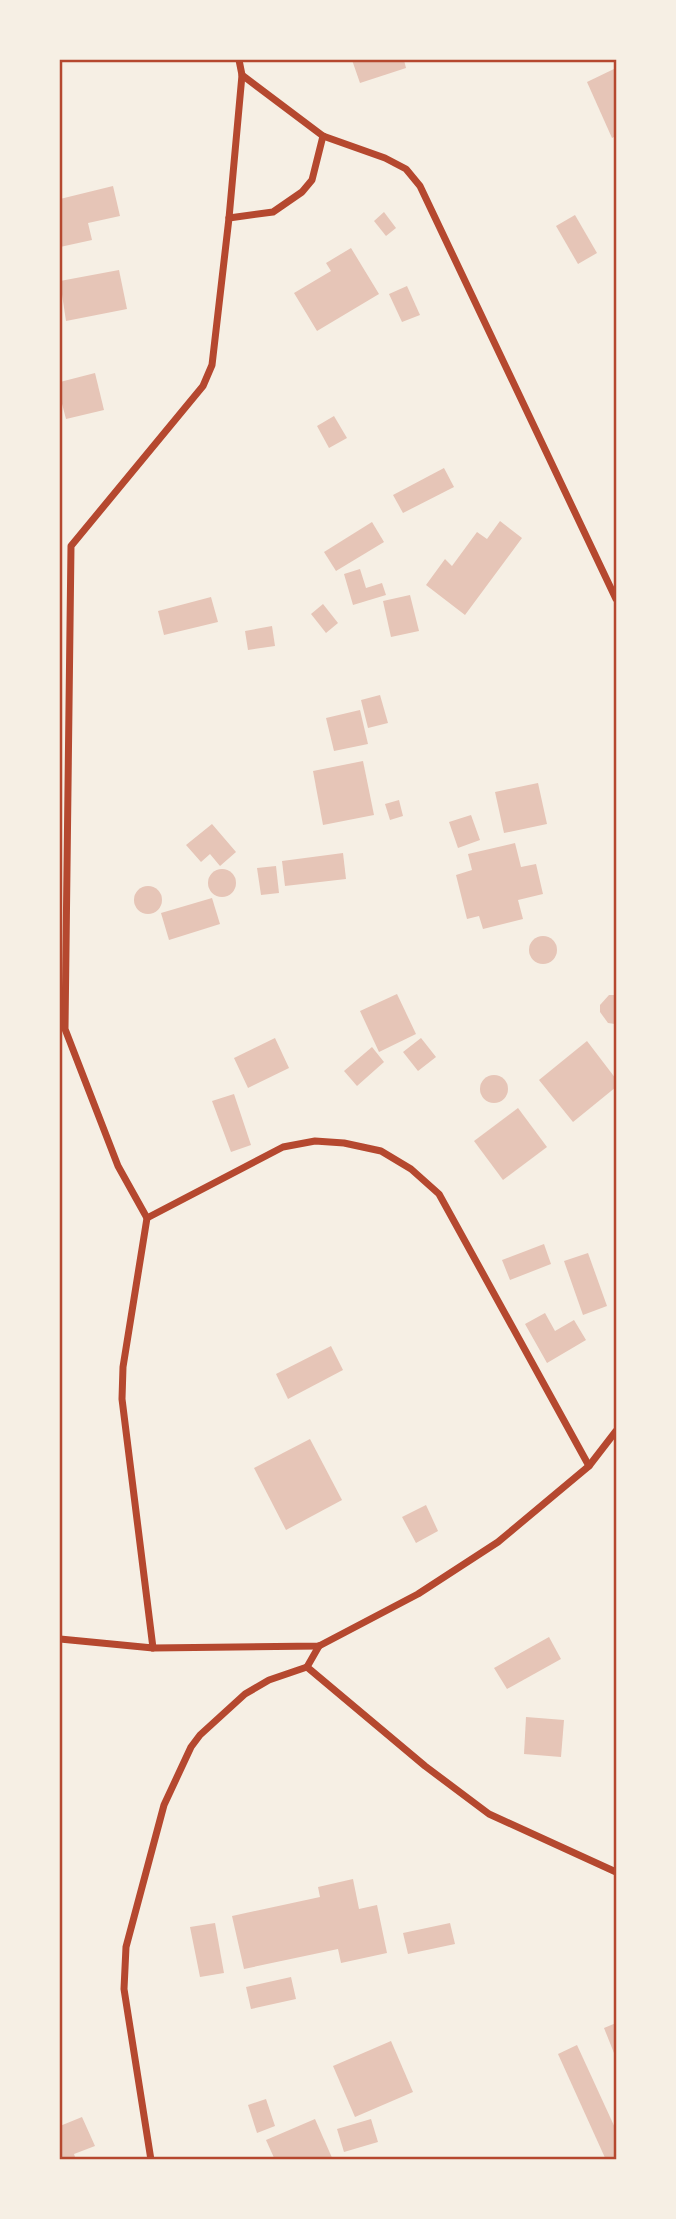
<svg xmlns="http://www.w3.org/2000/svg" width="676" height="2219" font-family="Karla,sans-serif">
  <style>
    .building { fill: #e6c5b7 }
    .lines { fill: none; stroke-linecap: round; stroke-linejoin: round }
    .minor { stroke: #b5482f; stroke-width: 7 }
    .neatline { fill: none; stroke: #b5482f; stroke-width: 2.5 }
  </style>
  <rect width="100%" height="100%" fill="#f6efe4"/>
  <g class="building">
    <polygon points="352,60 404,60 406,68 360,83"/>
    <polygon points="616,68 616,136 612,138 587,82"/>
    <polygon points="113,186 120,216 88,223 92,240 60,247 60,199"/>
    <polygon points="384,212 396,228 386,236 374,221"/>
    <polygon points="575,215 597,253 578,264 556,226"/>
    <polygon points="351,248 379,294 317,331 294,293 331,271 326,263"/>
    <polygon points="119,270 127,309 66,321 60,281"/>
    <polygon points="407,286 420,315 402,322 389,294"/>
    <polygon points="95,373 104,410 66,419 60,396 60,382"/>
    <polygon points="334,416 347,438 329,448 317,426"/>
    <polygon points="444,468 454,487 403,513 393,495"/>
    <polygon points="500,521 522,538 465,615 426,585 445,559 452,566 477,532 487,539"/>
    <polygon points="372,522 384,542 336,571 324,552"/>
    <polygon points="360,569 366,588 382,583 386,595 353,605 344,574"/>
    <polygon points="410,595 419,631 391,637 383,601"/>
    <polygon points="211,597 218,622 164,635 158,611"/>
    <polygon points="323,604 338,623 326,633 311,614"/>
    <polygon points="272,626 275,646 248,650 245,631"/>
    <polygon points="380,695 388,723 368,728 361,700"/>
    <polygon points="360,710 368,744 334,751 326,718"/>
    <polygon points="363,761 374,815 323,825 313,771"/>
    <polygon points="538,783 547,824 504,833 495,792"/>
    <polygon points="399,800 403,816 390,820 385,804"/>
    <polygon points="471,815 480,840 458,848 449,822"/>
    <polygon points="212,824 236,852 220,866 210,854 201,862 186,845"/>
    <polygon points="515,843 521,867 536,864 543,894 518,900 523,919 483,929 479,916 467,919 456,875 472,870 468,854"/>
    <polygon points="343,853 346,879 285,886 282,861"/>
    <polygon points="276,866 279,893 261,895 257,868"/>
    <circle cx="222" cy="883" r="14"/>
    <circle cx="148" cy="900" r="14"/>
    <polygon points="212,898 220,924 169,940 161,913"/>
    <circle cx="543" cy="950" r="14"/>
    <polygon points="397,994 416,1034 379,1052 360,1011"/>
    <polygon points="609,995 616,995 615,1024 608,1023 600,1012 600,1005"/>
    <polygon points="275,1038 289,1068 248,1088 234,1058"/>
    <polygon points="421,1038 436,1057 418,1071 403,1052"/>
    <polygon points="587,1041 616,1079 616,1087 573,1122 539,1080"/>
    <polygon points="372,1047 384,1062 357,1086 344,1071"/>
    <circle cx="494" cy="1089" r="14"/>
    <polygon points="234,1094 251,1145 231,1152 212,1101"/>
    <polygon points="518,1108 547,1147 503,1180 474,1141"/>
    <polygon points="544,1244 551,1264 510,1280 502,1260"/>
    <polygon points="588,1253 607,1306 583,1315 564,1261"/>
    <polygon points="545,1313 555,1331 574,1320 586,1340 547,1363 525,1324"/>
    <polygon points="331,1346 343,1370 288,1399 276,1374"/>
    <polygon points="310,1439 342,1500 286,1530 254,1468"/>
    <polygon points="426,1505 438,1531 416,1543 402,1517"/>
    <polygon points="549,1637 561,1659 507,1689 494,1668"/>
    <polygon points="526,1717 564,1720 561,1757 524,1754"/>
    <polygon points="353,1879 359,1909 377,1905 387,1953 341,1963 338,1949 244,1969 232,1916 320,1897 318,1887"/>
    <polygon points="215,1923 224,1973 200,1977 190,1927"/>
    <polygon points="450,1923 455,1944 408,1954 403,1933"/>
    <polygon points="291,1977 296,1999 251,2009 246,1987"/>
    <polygon points="616,2023 616,2058 604,2028"/>
    <polygon points="391,2041 413,2092 355,2117 333,2066"/>
    <polygon points="577,2045 616,2130 616,2160 606,2160 558,2054"/>
    <polygon points="266,2099 275,2126 257,2133 248,2105"/>
    <polygon points="82,2117 95,2146 74,2154 76,2160 60,2160 60,2126"/>
    <polygon points="315,2119 333,2160 275,2160 266,2140"/>
    <polygon points="371,2119 378,2142 344,2152 337,2129"/>
  </g>
  <g class="lines">
    <g class="minor">
      <polyline points="239,60 242,75 323,136 385,158 406,169 420,186 616,599"/>
      <polyline points="229,218 273,212 302,192 312,180 323,136"/>
      <polyline points="147,1218 283,1147 315,1141 344,1143 381,1151 411,1169 439,1194 589,1466"/>
      <polyline points="60,1639 153,1648 319,1646 418,1594 498,1542 589,1466 616,1431"/>
      <polyline points="319,1646 307,1667 425,1766 489,1814 616,1872"/>
      <polyline points="153,1648 122,1399 123,1367 147,1218 118,1166 65,1029 71,546 203,386 212,365 229,218 242,75"/>
      <polyline points="151,2160 124,1989 126,1947 164,1805 191,1747 200,1735 245,1694 269,1680 307,1667"/>
    </g>
  </g>
  <rect width="676" height="2219" fill="none" stroke="#f6efe4" stroke-width="122"/>
  <rect x="61" y="61" width="554" height="2097" class="neatline"/>
</svg>
